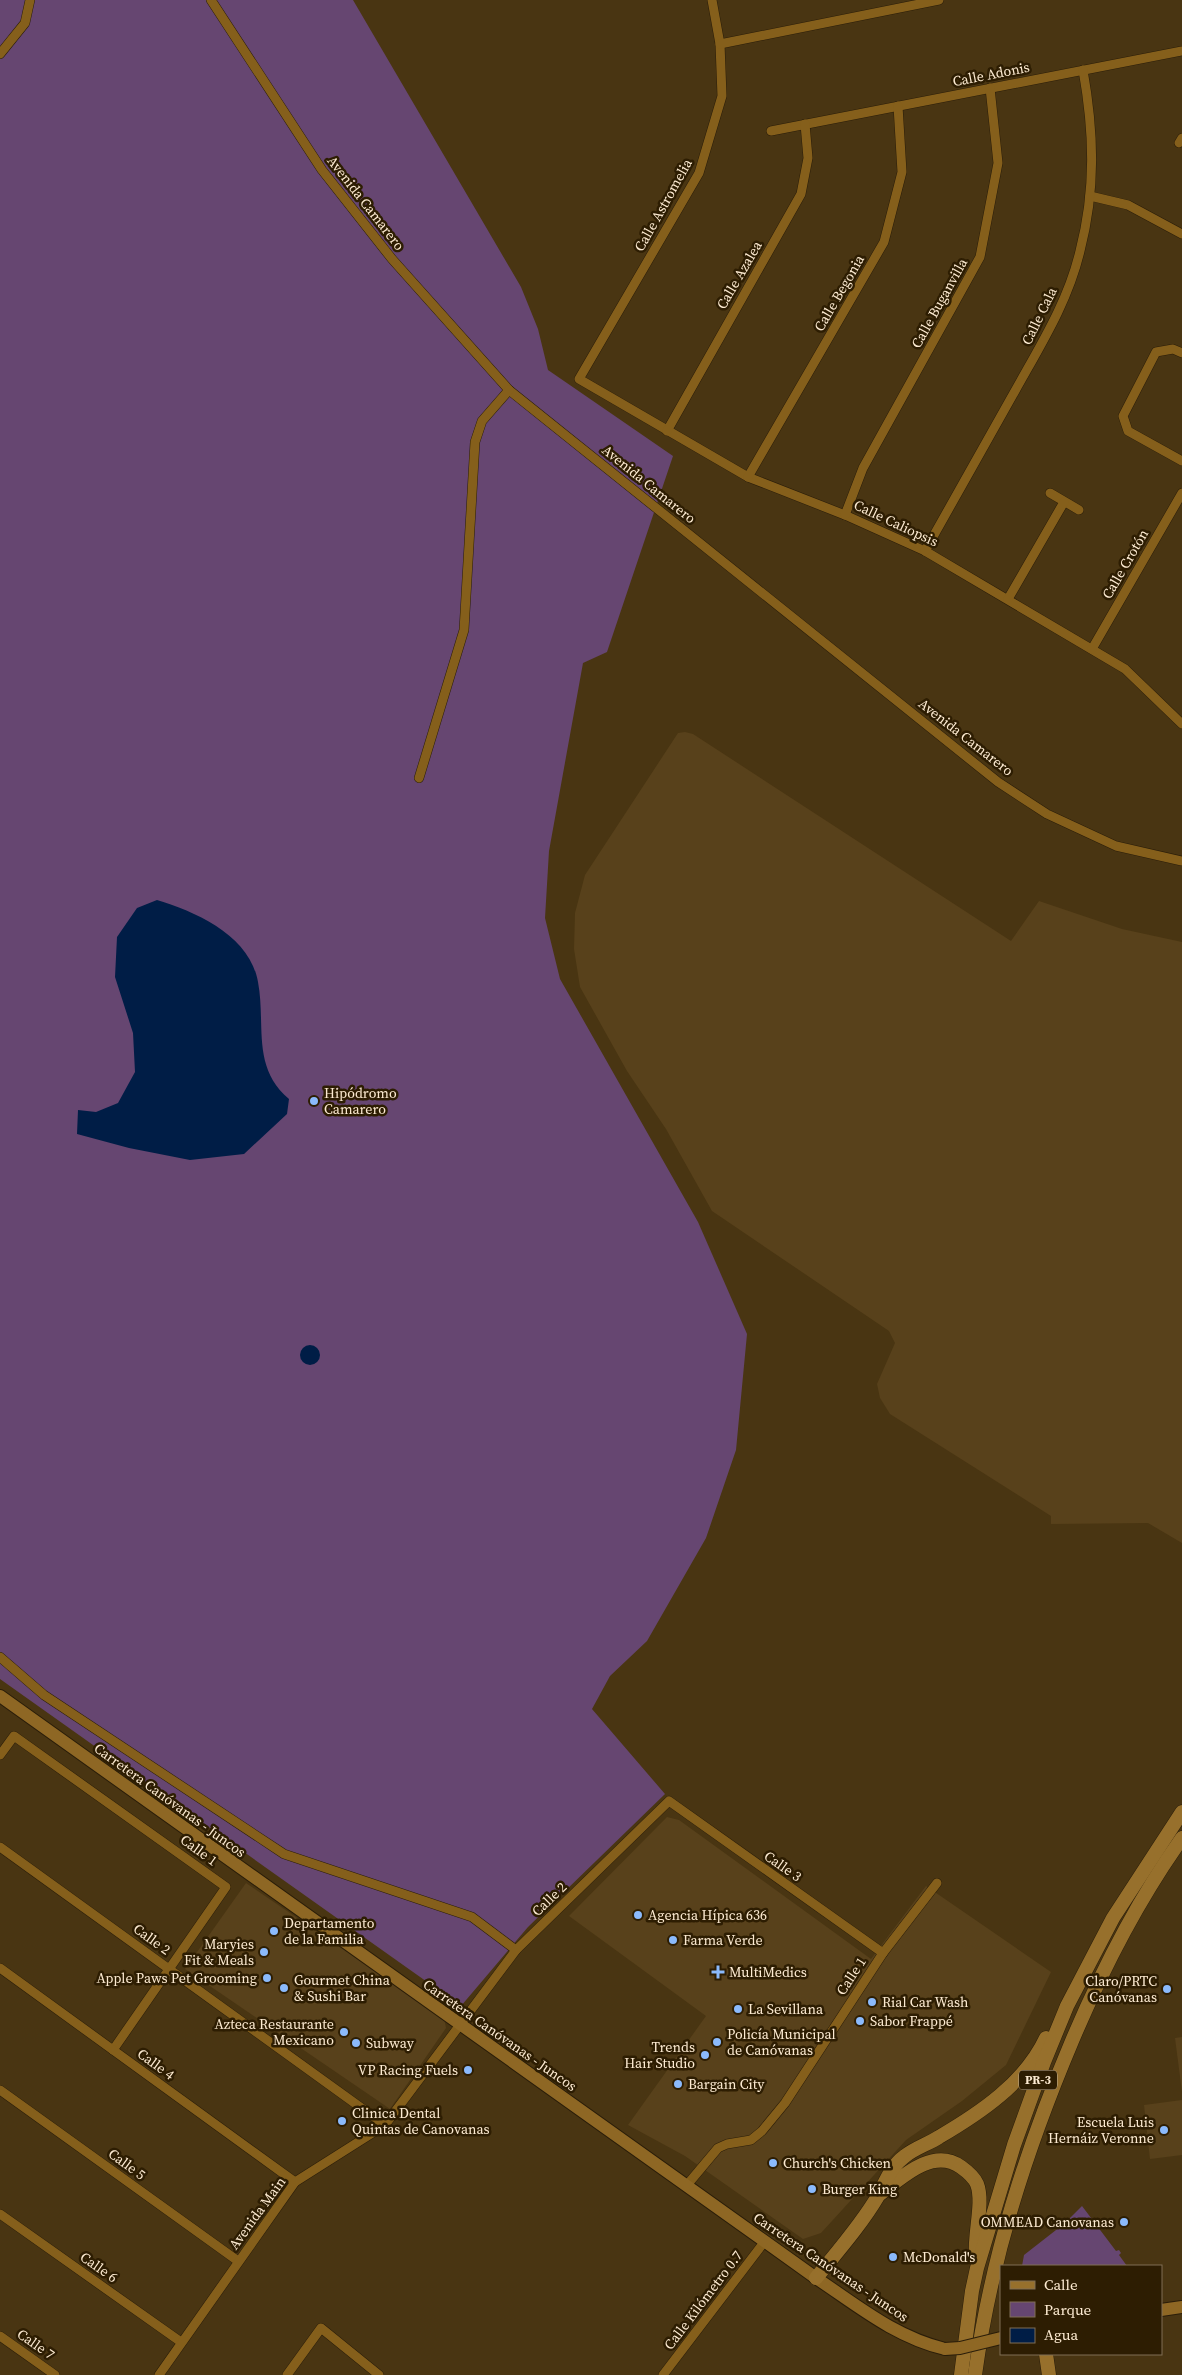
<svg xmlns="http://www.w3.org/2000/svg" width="1182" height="2375" font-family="'Source Serif 4',serif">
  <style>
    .built { fill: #58411b }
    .green { fill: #664671 }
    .water { fill: #001d46 }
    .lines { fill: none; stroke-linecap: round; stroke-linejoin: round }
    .minor-casing { stroke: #2a1d09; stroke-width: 10 }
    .secondary-casing { stroke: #2a1d09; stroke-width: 14 }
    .primary-casing { stroke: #2a1d09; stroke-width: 15 }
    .minor { stroke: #855f1b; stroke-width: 9 }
    .secondary { stroke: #8e6724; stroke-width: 12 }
    .primary { stroke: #97702c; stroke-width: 14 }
    .secondary-bridge-casing { stroke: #2a1d09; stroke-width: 14; stroke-linecap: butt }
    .secondary-bridge { stroke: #8e6724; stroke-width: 12 }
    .poi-dot { fill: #8bbafc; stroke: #2d1d02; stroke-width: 2 }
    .labels { text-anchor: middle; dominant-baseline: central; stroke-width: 5; stroke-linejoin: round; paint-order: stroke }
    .shield { fill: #2d1d02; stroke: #bfad94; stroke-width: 1 }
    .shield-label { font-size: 12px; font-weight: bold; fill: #fdebd2 }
    .street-label { font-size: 14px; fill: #fdebd2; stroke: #2d1d02 }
    .poi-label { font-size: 14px; fill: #fdebd2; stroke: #2d1d02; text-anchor: start }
  </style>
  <rect width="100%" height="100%" fill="#493512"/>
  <g class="built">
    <polygon points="685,732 693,734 1011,941 1039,901 1122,929 1182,942 1182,1543 1148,1523 1051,1524 1051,1516 890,1414 880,1398 877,1384 895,1343 889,1331 712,1211 666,1129 627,1071 580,987 574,949 575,913 585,875 678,733"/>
    <polygon points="667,1817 679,1820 871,1959 926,1886 1051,1972 1006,2065 962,2101 906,2140 821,2233 803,2239 685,2156 628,2125 706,2016 569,1916"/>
    <polygon points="246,1883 444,2018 446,2028 390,2109 185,1969"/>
    <polygon points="1182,2037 1182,2092 1175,2038"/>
    <polygon points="1182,2100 1182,2155 1150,2159 1144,2105"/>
  </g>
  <g class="green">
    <polygon points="0,0 353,0 521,287 538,329 548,370 673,456 607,652 583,663 549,851 545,918 560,979 698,1222 747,1334 736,1450 706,1538 647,1641 610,1676 592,1709 665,1794 528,1927 461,2006 0,1679"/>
    <polygon points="1082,2206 1116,2251 1119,2250 1121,2253 1119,2255 1127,2266 1022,2266 1024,2255 1065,2223"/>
  </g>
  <g class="water">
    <path d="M157,900c40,12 93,36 101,82 8,42 -7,85 31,117l-2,15 -43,40 -54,6 -61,-12 -52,-14 1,-24 18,2 22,-9 17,-31 -2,-39 -18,-56 2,-40 20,-29z"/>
    <circle cx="310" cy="1355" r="10"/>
  </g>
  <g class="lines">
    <defs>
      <g id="minor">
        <polyline points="211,0 322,170 392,259 509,390 998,782 1047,814 1116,846 1182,861"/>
        <polyline points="712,0 720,44 722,96 699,173 579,379 748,477 845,515 925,551 1125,669 1182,724"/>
        <polyline points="720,44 939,0"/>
        <polyline points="0,54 25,23 30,0"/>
        <polyline points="771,131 1182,51"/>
        <polyline points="1179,143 1182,138"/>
        <polyline points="1090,196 1128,205 1182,234"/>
        <polyline points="1182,353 1173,349 1156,352 1123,416 1128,431 1182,461"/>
        <polyline points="667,431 801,194 808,158 805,124"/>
        <polyline points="748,477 884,242 902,172 898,106"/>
        <polyline points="1050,493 1079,510"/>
        <polyline points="845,515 863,468 980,257 998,163 990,88"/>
        <path d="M925,551c30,-53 60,-107 90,-160 25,-45 53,-89 65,-140 16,-62 14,-119 3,-181"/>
        <polyline points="1008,599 1064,502"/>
        <polyline points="1092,649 1182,493"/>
        <polyline points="419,778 464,630 475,442 482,421 509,390"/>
        <polyline points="0,1657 44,1695 284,1854 472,1917 516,1950"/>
        <polyline points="0,1755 14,1736 226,1887 113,2050"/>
        <polyline points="0,1847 385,2125"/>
        <polyline points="0,1968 295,2182"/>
        <polyline points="0,2090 238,2261"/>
        <polyline points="687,2185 718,2148 727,2144 751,2140 762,2131 785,2103 883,1953 937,1883"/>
        <polyline points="0,2214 181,2342"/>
        <polyline points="0,2336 55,2375"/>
        <polyline points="159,2375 295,2182 385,2125 516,1950 669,1801 883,1953"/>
        <polyline points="287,2375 321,2328 379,2375"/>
        <polyline points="663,2375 765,2241"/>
      </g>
      <g id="secondary">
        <path d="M0,1696l816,582c42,28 79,59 129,71"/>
        <polyline points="1161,2310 1182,2307"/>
      </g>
      <g id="primary">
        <path d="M880,2194c22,-17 53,-47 81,-27 7,5 13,10 16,17 7,18 -3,50 -1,70"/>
        <path d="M816,2278c21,-26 45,-53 62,-82 8,-15 13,-30 27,-40 10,-8 23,-12 34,-19 41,-24 86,-54 107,-99"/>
        <polyline points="1046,2354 1049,2375"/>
        <polyline points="961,2375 972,2291 977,2268 1014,2145 1044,2062 1067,2006 1113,1918 1182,1812"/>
        <path d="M975,2375c16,-117 51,-225 97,-334 30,-71 65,-140 110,-203"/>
      </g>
    </defs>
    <use href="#minor" class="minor-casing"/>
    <use href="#secondary" class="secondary-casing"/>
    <use href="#primary" class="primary-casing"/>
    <use href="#minor" class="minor"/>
    <use href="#secondary" class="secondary"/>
    <use href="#primary" class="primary"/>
    <defs>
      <polyline id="secondary-bridge" points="945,2349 960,2348 1001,2338"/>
    </defs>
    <use href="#secondary-bridge" class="secondary-bridge-casing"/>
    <use href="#secondary-bridge" class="secondary-bridge"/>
  </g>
  <g class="poi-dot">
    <circle cx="314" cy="1101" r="5"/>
    <circle cx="638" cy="1915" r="5"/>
    <circle cx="274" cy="1931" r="5"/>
    <circle cx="673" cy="1940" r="5"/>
    <circle cx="264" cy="1952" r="5"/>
    <path d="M715.5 1964.5h5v5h5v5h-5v5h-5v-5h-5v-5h5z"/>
    <circle cx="267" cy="1978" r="5"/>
    <circle cx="284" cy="1988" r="5"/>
    <circle cx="1167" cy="1989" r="5"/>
    <circle cx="872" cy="2002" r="5"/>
    <circle cx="738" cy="2009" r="5"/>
    <circle cx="860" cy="2021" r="5"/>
    <circle cx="344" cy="2032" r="5"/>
    <circle cx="717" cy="2042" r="5"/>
    <circle cx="356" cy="2043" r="5"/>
    <circle cx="705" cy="2055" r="5"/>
    <circle cx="468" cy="2070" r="5"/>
    <circle cx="678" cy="2084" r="5"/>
    <circle cx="342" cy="2121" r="5"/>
    <circle cx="1164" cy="2130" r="5"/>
    <circle cx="773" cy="2163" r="5"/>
    <circle cx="812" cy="2189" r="5"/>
    <circle cx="1124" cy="2222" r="5"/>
    <circle cx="893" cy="2257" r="5"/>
  </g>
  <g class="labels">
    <rect class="shield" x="1019" y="2070.5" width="38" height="19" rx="4"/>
    <g class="shield-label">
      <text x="1038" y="2080">PR-3</text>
    </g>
    <g class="street-label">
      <text transform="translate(991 74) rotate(-11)">Calle Adonis</text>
      <text transform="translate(366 203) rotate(52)">Avenida Camarero</text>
      <text transform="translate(663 205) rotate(-61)">Calle Astromelia</text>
      <text transform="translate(739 275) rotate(-60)">Calle Azalea</text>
      <text transform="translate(839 293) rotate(-60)">Calle Begonia</text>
      <text transform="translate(939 303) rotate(-61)">Calle Buganvilla</text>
      <text transform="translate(1039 316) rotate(-64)">Calle Cala</text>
      <text transform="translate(649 484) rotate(39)">Avenida Camarero</text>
      <text transform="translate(896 523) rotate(25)">Calle Caliopsis</text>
      <text transform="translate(1125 564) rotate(-60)">Calle Crotón</text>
      <text transform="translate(966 737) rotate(38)">Avenida Camarero</text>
      <text transform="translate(170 1800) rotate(36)">Carretera Canóvanas - Juncos</text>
      <text transform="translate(199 1850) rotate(36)">Calle 1</text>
      <text transform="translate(783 1866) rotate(35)">Calle 3</text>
      <text transform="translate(549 1899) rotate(-44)">Calle 2</text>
      <text transform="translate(152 1939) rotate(36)">Calle 2</text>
      <text transform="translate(851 1976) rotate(-57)">Calle 1</text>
      <text transform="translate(500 2035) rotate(35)">Carretera Canóvanas - Juncos</text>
      <text transform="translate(156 2064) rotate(36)">Calle 4</text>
      <text transform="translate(127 2164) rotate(36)">Calle 5</text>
      <text transform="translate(257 2213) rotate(-54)">Avenida Main</text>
      <text transform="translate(99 2267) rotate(35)">Calle 6</text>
      <text transform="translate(831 2267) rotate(34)">Carretera Canóvanas - Juncos</text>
      <text transform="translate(703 2300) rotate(-53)">Calle Kilómetro 0.7</text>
      <text transform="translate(36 2344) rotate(35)">Calle 7</text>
    </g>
    <g class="poi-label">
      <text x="324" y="1093">Hipódromo<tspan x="324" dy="16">Camarero</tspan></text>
      <text x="648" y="1915">Agencia Hípica 636</text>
      <text x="284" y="1923">Departamento<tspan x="284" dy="16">de la Familia</tspan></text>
      <text x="683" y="1940">Farma Verde</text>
      <text x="254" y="1944" text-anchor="end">Maryies<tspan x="254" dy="16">Fit &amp; Meals</tspan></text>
      <text x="729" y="1972">MultiMedics</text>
      <text x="257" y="1978" text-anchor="end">Apple Paws Pet Grooming</text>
      <text x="294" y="1980">Gourmet China<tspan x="294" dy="16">&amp; Sushi Bar</tspan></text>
      <text x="1157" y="1981" text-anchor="end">Claro/PRTC<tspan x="1157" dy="16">Canóvanas</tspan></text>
      <text x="882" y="2002">Rial Car Wash</text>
      <text x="748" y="2009">La Sevillana</text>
      <text x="870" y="2021">Sabor Frappé</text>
      <text x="334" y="2024" text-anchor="end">Azteca Restaurante<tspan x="334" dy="16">Mexicano</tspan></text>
      <text x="727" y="2034">Policía Municipal<tspan x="727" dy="16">de Canóvanas</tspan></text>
      <text x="366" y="2043">Subway</text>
      <text x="695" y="2047" text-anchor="end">Trends<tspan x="695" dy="16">Hair Studio</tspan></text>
      <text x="458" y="2070" text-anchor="end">VP Racing Fuels</text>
      <text x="688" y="2084">Bargain City</text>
      <text x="352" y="2113">Clinica Dental<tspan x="352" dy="16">Quintas de Canovanas</tspan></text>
      <text x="1154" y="2122" text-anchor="end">Escuela Luis<tspan x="1154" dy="16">Hernáiz Veronne</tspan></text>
      <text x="783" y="2163">Church's Chicken</text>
      <text x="822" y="2189">Burger King</text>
      <text x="1114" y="2222" text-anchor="end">OMMEAD Canovanas</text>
      <text x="903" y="2257">McDonald's</text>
    </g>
  </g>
  <rect x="1000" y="2265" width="162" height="90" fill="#2d1d02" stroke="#806f55"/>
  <rect x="1010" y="2281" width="25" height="8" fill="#97702c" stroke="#806f55"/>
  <text x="1044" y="2290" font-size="15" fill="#fdebd2">Calle</text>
  <rect x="1010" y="2302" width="25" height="15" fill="#664671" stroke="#806f55"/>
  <text x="1044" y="2315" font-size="15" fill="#fdebd2">Parque</text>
  <rect x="1010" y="2328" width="25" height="15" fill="#001d46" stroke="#806f55"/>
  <text x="1044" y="2340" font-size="15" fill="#fdebd2">Agua</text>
</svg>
